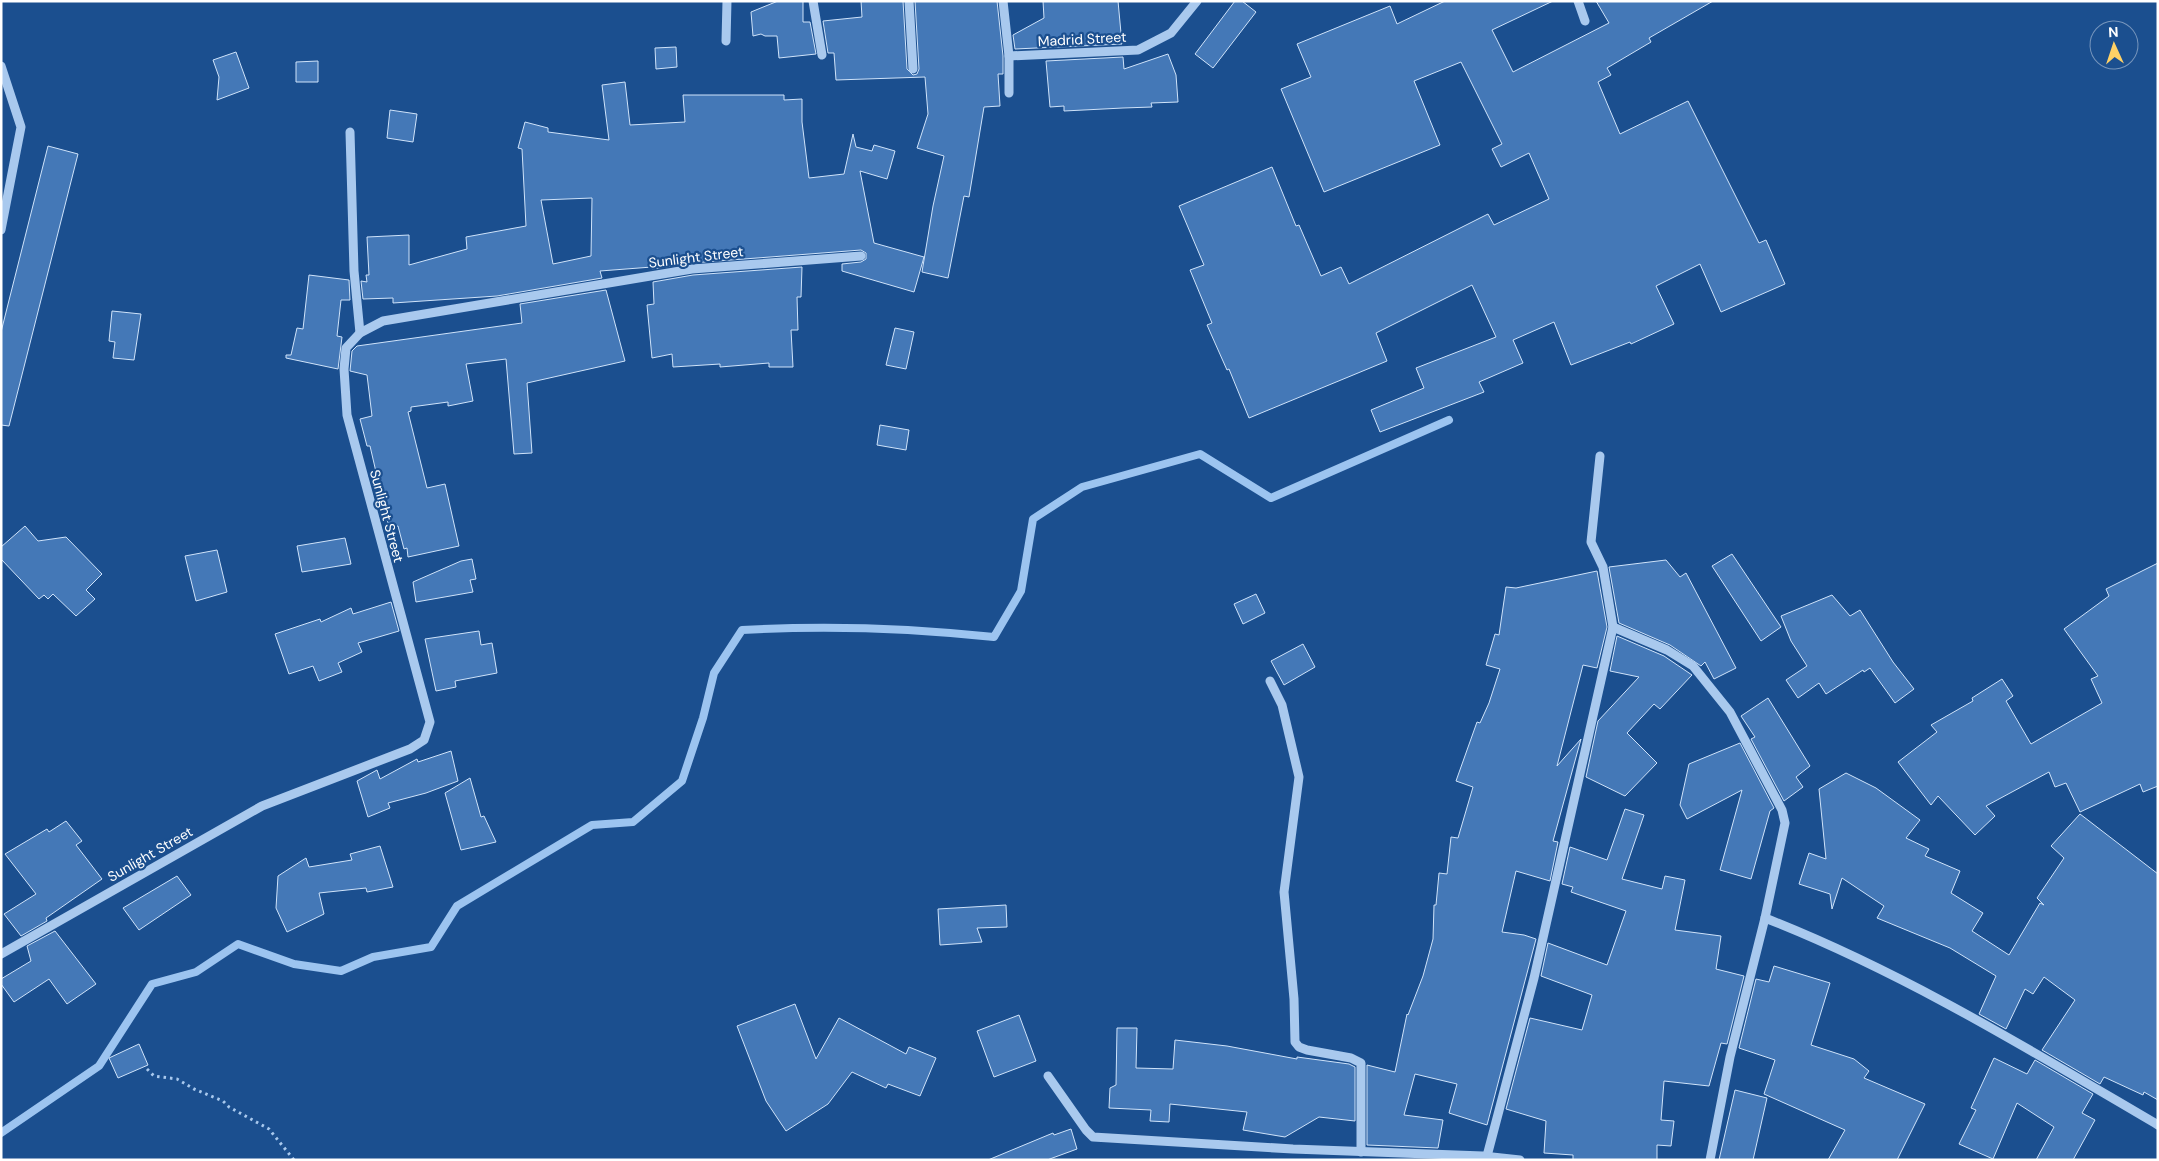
<svg xmlns="http://www.w3.org/2000/svg" width="2159" height="1161" font-family="'DM Sans',sans-serif">
  <style>
    .lines { fill: none; stroke-linecap: round; stroke-linejoin: round }
    .stream { stroke: #9cc4f0; stroke-width: 8 }
    .building { fill: #4478b7; stroke: #cfe3fa; fill-rule: evenodd }
    .path { stroke: #a9c9ee; stroke-width: 3; stroke-dasharray: 2.5 4; stroke-linecap: butt }
    .minor { stroke: #a9c9ee; stroke-width: 9 }
    .labels { text-anchor: middle; dominant-baseline: central; stroke-width: 4.5; stroke-linejoin: round; paint-order: stroke }
    .street-label { font-size: 14px; fill: #fff; stroke: #1b4f8f }
  </style>
  <rect width="100%" height="100%" fill="#1b4f8f"/>
  <g class="lines">
    <path class="stream" d="M1,1133l98,-67 53,-82 44,-12 42,-28 56,20 47,7 32,-14 58,-10 26,-41 135,-81 41,-3 49,-41 21,-63 11,-45 28,-43c85,-5 168,-2 252,7l27,-46 12,-72 49,-32 118,-33 71,44 178,-78"/>
  </g>
  <g class="building">
    <polygon points="778,1 803,1 803,22 810,22 816,54 779,58 777,36 765,36 761,34 753,36 751,12"/>
    <polygon points="861,1 903,1 907,69 913,75 917,74 919,69 915,1 997,1 1003,56 1003,74 998,74 1000,106 984,107 969,197 964,196 948,278 922,272 933,206 944,156 917,148 928,114 925,77 836,80 834,53 828,53 823,21 862,17"/>
    <polygon points="1043,1 1118,1 1122,44 1015,49 1013,35 1044,18"/>
    <polygon points="1235,1 1242,1 1256,12 1213,68 1195,54"/>
    <polygon points="1445,1 1553,1 1492,30 1513,72 1609,23 1596,1 1713,1 1649,38 1651,42 1607,68 1611,75 1598,82 1620,134 1688,101 1759,243 1766,240 1785,284 1721,312 1700,264 1656,286 1674,324 1631,344 1630,342 1571,365 1554,322 1513,340 1523,363 1479,382 1484,392 1380,432 1371,410 1424,388 1416,368 1496,337 1472,285 1376,333 1387,361 1249,418 1229,369 1227,370 1207,325 1212,323 1190,270 1204,265 1179,206 1272,167 1296,226 1299,225 1321,276 1341,267 1349,284 1488,214 1494,225 1549,199 1529,153 1501,167 1492,149 1502,144 1461,62 1414,81 1440,145 1324,192 1281,89 1311,77 1297,44 1390,6 1397,24"/>
    <polygon points="676,47 677,67 656,69 655,48"/>
    <polygon points="236,52 249,88 217,100 219,77 213,60"/>
    <polygon points="1168,54 1176,75 1178,102 1151,103 1152,107 1123,108 1064,111 1064,106 1050,107 1046,61 1123,57 1124,69"/>
    <polygon points="318,61 318,82 296,82 296,62"/>
    <path d="M625,82l5,43 55,-3 -2,-27h101v5l18,-1v23l7,56 35,-4 9,-40 3,13 16,4 2,-6 21,6 -8,28 -27,-8 14,72 50,14 -10,35 -72,-21v-7l19,-2 5,-3v-6l-5,-3 -169,13 -40,6v-2l-52,4 2,7 -105,18 -104,7v-5l-30,1 -2,-18 6,1 -1,-7h3l-2,-38 42,-2v30l58,-16 -1,-12 60,-11 -4,-77 -4,-1 7,-26 23,6v4l61,8 -7,-55zM592,198l-1,58 -38,8 -12,-64z"/>
    <polygon points="390,110 417,114 413,142 387,138"/>
    <polygon points="48,146 78,154 9,426 1,425 1,332"/>
    <polygon points="802,267 801,297 797,297 798,330 791,330 793,367 769,367 769,363 720,367 720,364 673,367 672,354 652,358 647,305 654,304 653,282 693,275"/>
    <polygon points="309,275 349,280 350,300 341,300 337,336 342,337 338,369 286,358 286,355 291,355 297,328 303,329"/>
    <polygon points="606,290 625,361 527,383 532,453 514,454 506,359 466,364 473,401 448,406 448,402 411,407 411,411 408,412 427,488 445,484 459,546 408,557 407,548 404,549 398,526 389,528 370,446 367,446 360,419 372,416 367,375 350,371 352,351 357,346 522,323 520,304"/>
    <polygon points="112,311 141,314 134,360 113,358 115,342 109,341"/>
    <polygon points="895,328 914,332 906,369 886,365"/>
    <polygon points="880,425 909,430 906,450 877,445"/>
    <polygon points="25,526 38,541 66,537 102,574 86,590 95,599 76,616 53,594 48,599 44,595 39,599 1,559 1,547"/>
    <polygon points="345,538 351,564 302,572 297,546"/>
    <polygon points="217,550 227,592 196,601 185,556"/>
    <polygon points="1732,554 1781,627 1761,641 1712,566"/>
    <polygon points="472,559 476,579 470,580 473,592 416,602 413,582 461,561"/>
    <polygon points="1666,560 1680,577 1686,573 1736,668 1714,679 1705,662 1701,666 1670,645 1619,623 1609,567"/>
    <polygon points="2158,563 2158,786 2143,792 2140,784 2080,812 2066,783 2055,787 2049,772 1986,806 1995,816 1975,835 1938,796 1931,805 1898,762 1937,732 1931,725 1973,701 1972,698 2002,679 2013,696 2006,701 2031,744 2102,703 2091,679 2098,676 2064,629 2109,596 2106,589"/>
    <polygon points="1597,571 1607,627 1597,668 1583,665 1557,766 1581,739 1553,841 1558,842 1550,881 1516,871 1502,932 1524,935 1536,939 1487,1125 1449,1113 1457,1084 1415,1074 1404,1115 1443,1120 1438,1148 1367,1145 1367,1065 1395,1072 1407,1014 1408,1015 1423,976 1433,939 1434,905 1436,905 1439,873 1447,874 1451,837 1458,838 1473,787 1456,781 1477,722 1480,723 1489,703 1500,669 1486,665 1495,634 1499,635 1506,587 1516,588"/>
    <polygon points="1256,594 1265,613 1243,624 1234,604"/>
    <polygon points="1832,595 1850,616 1860,610 1893,662 1914,689 1895,703 1870,668 1864,672 1863,670 1826,694 1819,683 1798,698 1786,680 1807,666 1791,641 1781,616"/>
    <polygon points="391,602 399,631 358,643 362,652 338,663 342,672 319,681 313,666 289,674 275,634 320,619 321,622 351,608 353,614"/>
    <polygon points="479,631 481,645 492,643 497,673 455,681 456,687 436,691 425,639"/>
    <polygon points="1617,636 1664,656 1692,675 1660,709 1654,704 1627,733 1657,763 1625,796 1586,777 1598,721 1639,677 1610,671"/>
    <polygon points="1303,644 1315,667 1284,685 1271,661"/>
    <polygon points="1768,698 1810,766 1796,777 1803,787 1784,801 1751,739 1755,737 1741,716"/>
    <polygon points="1740,743 1774,808 1770,811 1751,879 1720,870 1742,790 1687,819 1680,805 1689,764"/>
    <polygon points="451,751 458,781 426,793 388,803 390,808 368,817 357,781 377,770 380,779 417,759 418,762"/>
    <polygon points="1846,773 1876,788 1920,820 1906,838 1929,849 1925,856 1960,871 1951,893 1983,913 1972,931 2009,955 2040,903 2044,905 2037,898 2064,858 2051,846 2080,814 2158,874 2158,1100 2144,1092 2143,1095 2104,1077 2100,1084 2042,1050 2075,1000 2044,977 2033,994 2025,989 2006,1029 1979,1014 1996,976 1950,948 1877,918 1884,906 1842,878 1832,909 1830,894 1799,884 1809,853 1826,859 1819,789"/>
    <polygon points="470,778 481,817 484,816 496,842 461,850 445,793"/>
    <polygon points="1625,809 1644,815 1622,879 1662,889 1665,876 1685,880 1675,930 1721,936 1716,969 1744,976 1727,1044 1721,1043 1709,1086 1664,1081 1661,1120 1674,1121 1671,1146 1657,1145 1657,1160 1573,1160 1573,1155 1544,1153 1546,1121 1506,1109 1530,1018 1582,1030 1592,995 1541,976 1548,943 1607,965 1626,911 1571,892 1573,887 1562,884 1570,847 1607,860"/>
    <polygon points="66,821 82,841 76,845 102,879 46,918 47,921 21,936 4,914 36,894 5,854 47,829 49,832"/>
    <polygon points="380,846 393,887 367,892 366,888 319,893 324,914 287,932 276,908 278,876 306,858 309,867 352,860 350,854"/>
    <polygon points="177,876 191,895 139,930 123,908"/>
    <polygon points="1006,905 1007,927 977,928 982,942 940,945 938,909"/>
    <polygon points="55,931 96,984 67,1004 49,979 14,1002 1,984 1,979 31,961 27,946"/>
    <polygon points="1774,966 1830,983 1811,1045 1854,1059 1869,1071 1864,1078 1925,1104 1897,1160 1828,1160 1845,1130 1764,1094 1775,1060 1739,1048 1756,979 1769,982"/>
    <polygon points="795,1004 816,1059 839,1018 906,1054 909,1047 936,1058 920,1096 888,1084 886,1088 852,1072 828,1104 786,1131 766,1101 737,1026"/>
    <polygon points="1019,1015 1036,1061 994,1077 977,1031"/>
    <polygon points="1117,1028 1137,1028 1136,1068 1173,1069 1175,1040 1227,1046 1297,1059 1297,1057 1349,1064 1355,1067 1355,1121 1319,1117 1285,1137 1243,1130 1247,1112 1170,1104 1169,1122 1150,1121 1151,1110 1109,1108 1110,1088 1116,1085"/>
    <polygon points="139,1044 148,1065 118,1078 109,1058"/>
    <polygon points="1994,1058 2027,1074 2035,1060 2093,1094 2082,1113 2095,1120 2073,1160 2036,1160 2054,1127 2017,1103 1993,1159 1959,1144 1976,1110 1971,1108"/>
    <polygon points="1735,1090 1767,1098 1753,1160 1719,1160"/>
    <polygon points="1071,1129 1077,1149 1047,1160 988,1160 1053,1133 1054,1135"/>
  </g>
  <g class="lines">
    <polyline class="path" points="147,1069 154,1076 177,1079 194,1089 223,1101 229,1107 269,1129 294,1160"/>
    <g class="minor">
      <polyline points="813,1 822,55"/>
      <polyline points="909,1 913,69"/>
      <polyline points="1003,1 1009,56 1009,93"/>
      <polyline points="1578,1 1585,21"/>
      <polyline points="726,41 727,1"/>
      <polyline points="1009,56 1138,50 1171,33 1197,1"/>
      <polyline points="1,66 21,127 1,230"/>
      <polyline points="350,132 354,271 360,333"/>
      <polyline points="1613,627 1667,650 1693,666 1730,712 1782,810 1785,823 1765,918 1730,1057 1710,1160"/>
      <polyline points="1270,681 1282,705 1299,777 1284,892 1294,999 1295,1042 1299,1047 1307,1050 1351,1058 1361,1063 1361,1152"/>
      <path d="M1765,918c138,54 265,132 393,207"/>
      <polyline points="1,954 262,806 410,749 424,740 430,722 347,415 344,369 346,348 360,333 383,321 692,269 861,256"/>
      <polyline points="1048,1076 1086,1130 1093,1137 1293,1149 1483,1156 1520,1160"/>
      <polyline points="1487,1156 1534,978 1613,627 1603,567 1591,542 1600,456"/>
    </g>
  </g>
  <g class="labels">
    <g class="street-label">
      <text transform="translate(1082 39) rotate(-3)">Madrid Street</text>
      <text transform="translate(696 257) rotate(-7)">Sunlight Street</text>
      <text transform="translate(387 516) rotate(75)">Sunlight Street</text>
      <text transform="translate(150 854) rotate(-30)">Sunlight Street</text>
    </g>
  </g>
  <rect width="2159" height="1161" fill="none" stroke="#ffffff" stroke-width="5"/>
  <g transform="translate(2114 45) rotate(357)"><circle r="24" fill="#1b4f8f" stroke="#7695bc"/>
  <path d="M0-4L9 19L0 12L-9 19Z" fill="#ffd166"/>
  <text y="-8" font-size="14" font-weight="bold" text-anchor="middle" fill="#ffffff">N</text>
  </g>
</svg>
